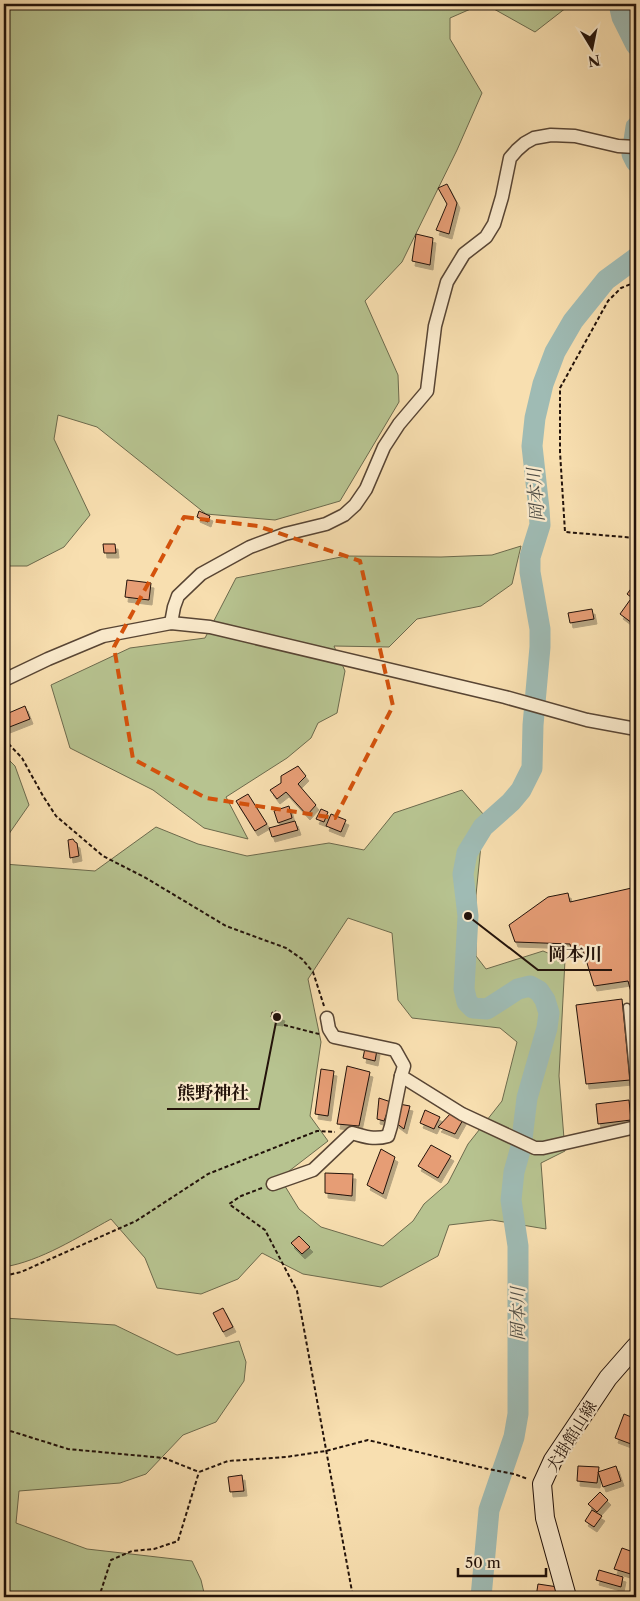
<svg xmlns="http://www.w3.org/2000/svg" width="640" height="1601" font-family="'Libre Caslon Text','Noto Serif JP',serif">
  <style>
    .green { fill: #b7c390; stroke: #6c6a4d; fill-rule: evenodd }
    .lines { fill: none; stroke-linecap: round; stroke-linejoin: round }
    .river { stroke: #9fbbb4; stroke-width: 21 }
    .building { fill: #e69d75; stroke: #22120a; filter: url(#shadow) }
    .service-casing { stroke: #584534; stroke-width: 9 }
    .minor-casing { stroke: #584534; stroke-width: 15 }
    .secondary-casing { stroke: #22120a; stroke-width: 20 }
    .path { stroke: #22120a; stroke-width: 2; stroke-dasharray: 4 2.5; stroke-linecap: butt }
    .service { stroke: #faeacc; stroke-width: 6 }
    .minor { stroke: #faeacc; stroke-width: 12 }
    .secondary { stroke: #faeacc; stroke-width: 18 }
    .marked { fill: none; stroke: #d4520c; stroke-width: 4; stroke-dasharray: 10 6; stroke-linejoin: round }
    .labels { text-anchor: middle; dominant-baseline: central; stroke-width: 4.5; stroke-linejoin: round; paint-order: stroke }
    .street-label { font-size: 16px; fill: #22120a; stroke: #faeacc }
    .water-label { font-size: 18px; font-style: italic; fill: #4e4d46; stroke: #faeacc }
    .leader { fill: none; stroke: #22120a; stroke-width: 2 }
    .callout-dot { fill: #22120a; stroke: #faeacc; stroke-width: 2 }
    .callout-label { font-size: 18px; text-anchor: middle; font-weight: bold; fill: #22120a; stroke: #faeacc; stroke-width: 4.5; stroke-linejoin: round; paint-order: stroke }
  </style>
  <defs>
    <filter id="shadow"><feDropShadow dx="3" dy="5" stdDeviation="0" flood-color="#0004"/></filter>
  </defs>
  <rect width="100%" height="100%" fill="#f8dfb0"/>
  <filter id="stains"><feTurbulence type="fractalNoise" baseFrequency=".004" numOctaves="4"/><feColorMatrix values="0 0 0 0 .2 0 0 0 0 .09 0 0 0 0 .02 0 0 0 .5 -.17"/></filter>
  <radialGradient id="worn" r=".72"><stop offset=".6" stop-color="#630" stop-opacity="0"/><stop offset="1" stop-color="#630" stop-opacity=".3"/></radialGradient>
  <g class="green">
    <polygon points="4,4 482,4 450,18 450,39 482,93 457,150 402,262 365,301 398,375 399,402 340,501 275,520 206,514 97,427 58,415 54,439 90,515 64,547 27,566 4,566"/>
    <polygon points="485,4 571,4 535,32"/>
    <polygon points="521,546 512,584 481,606 417,619 389,647 334,646 345,671 337,713 318,723 311,738 287,758 226,797 248,839 204,828 153,790 70,748 51,685 130,648 205,638 236,578 346,556 441,557 492,555"/>
    <polygon points="4,755 15,766 29,805 4,841"/>
    <path d="M462,790l22,25 -8,80v61l10,13 57,-18 22,9 -6,116 6,75 -24,12 5,66 -54,-9 -43,5 -11,31 -57,31 -78,-13 -41,-21 -24,26 -37,15 -44,-6 -12,-30 -34,-39c-33,18 -70,42 -107,48v-403l91,7 61,-44 42,17 49,12 82,-13 35,7 30,-37zM348,918l44,15 6,67 14,18 88,10 17,14 -15,59 -34,43 -20,39 -24,21 -11,17 -30,25 -62,-19 -22,-18 -19,-31 48,-37 -18,-25 11,-74 -13,-63z"/>
    <polygon points="4,1318 115,1325 177,1355 239,1341 246,1362 244,1381 216,1422 183,1435 146,1474 120,1483 19,1491 16,1523 87,1549 192,1561 201,1580 205,1597 4,1597"/>
  </g>
  <g class="lines">
    <g class="river">
      <polyline points="619,4 622,17 636,45"/>
      <polyline points="636,127 632,154 636,162"/>
      <polyline points="481,1597 489,1510 514,1437 518,1414 518,1246 511,1200 514,1172 521,1147 527,1098 547,1028 549,1013 545,1000 539,991 530,986 518,989 487,1009 473,1008 467,1002 464,989 468,916 463,874 467,853 483,827 511,802 521,790 532,768 533,725 540,647 540,629 530,572 530,557 540,525 539,509 532,446 535,418 543,384 555,352 573,321 606,280 636,258"/>
    </g>
  </g>
  <g class="building">
    <polygon points="447,184 457,203 449,234 436,230 447,204 438,188"/>
    <polygon points="416,234 433,238 430,265 412,261"/>
    <polygon points="199,511 210,516 208,522 197,517"/>
    <polygon points="103,544 115,544 116,553 104,553"/>
    <polygon points="127,580 151,583 149,600 125,597"/>
    <polygon points="636,582 636,601 627,594"/>
    <polygon points="630,600 636,605 636,617 632,623 620,614"/>
    <polygon points="592,609 594,619 570,623 568,613"/>
    <polygon points="25,706 30,719 7,728 4,720 4,715"/>
    <polygon points="298,766 306,776 298,784 316,805 307,815 286,792 277,799 270,790 281,783 281,776"/>
    <polygon points="248,794 267,824 255,831 236,801"/>
    <polygon points="289,806 292,818 278,823 274,811"/>
    <polygon points="321,809 328,812 324,822 316,819"/>
    <polygon points="331,814 346,820 341,832 326,826"/>
    <polygon points="295,821 298,830 272,837 269,828"/>
    <polygon points="73,839 75,842 77,843 79,856 70,858 68,840"/>
    <polygon points="636,887 636,1003 634,1003 628,981 594,986 583,950 572,953 570,944 515,942 509,925 548,897 568,893 570,902"/>
    <polygon points="622,999 630,1080 586,1084 576,1005"/>
    <polygon points="630,1006 636,1006 636,1072"/>
    <polygon points="275,1011 279,1012 279,1015 282,1016 280,1021 272,1020 273,1018 271,1017 272,1012 275,1013"/>
    <polygon points="365,1048 377,1050 375,1061 363,1058"/>
    <polygon points="347,1066 370,1072 359,1126 337,1124"/>
    <polygon points="321,1069 334,1071 328,1116 315,1114"/>
    <polygon points="379,1098 391,1102 384,1121 377,1119"/>
    <polygon points="629,1100 631,1120 598,1124 596,1104"/>
    <polygon points="399,1104 410,1106 404,1129 396,1123"/>
    <polygon points="425,1110 440,1117 434,1129 420,1123"/>
    <polygon points="451,1113 464,1118 455,1134 438,1127"/>
    <polygon points="431,1145 451,1156 438,1178 418,1166"/>
    <polygon points="381,1149 395,1157 383,1194 367,1185"/>
    <polygon points="325,1173 353,1174 352,1196 325,1193"/>
    <polygon points="299,1236 310,1247 302,1254 291,1243"/>
    <polygon points="223,1308 233,1327 223,1332 213,1313"/>
    <polygon points="624,1414 636,1419 636,1430 631,1444 615,1438"/>
    <polygon points="578,1466 599,1467 597,1483 577,1481"/>
    <polygon points="616,1466 621,1481 603,1487 598,1472"/>
    <polygon points="242,1475 244,1491 230,1492 228,1477"/>
    <polygon points="600,1492 608,1500 597,1512 588,1504"/>
    <polygon points="592,1510 602,1516 594,1527 585,1521"/>
    <polygon points="622,1548 636,1553 636,1568 634,1575 614,1569"/>
    <polygon points="599,1570 623,1577 621,1587 596,1580"/>
    <polygon points="538,1584 558,1587 556,1597 536,1597"/>
  </g>
  <g class="lines">
    <defs>
      <polyline id="service" points="627,1007 636,1105"/>
      <g id="minor">
        <polyline points="171,623 174,607 178,596 201,574 250,547 285,534 326,524 344,515 355,505 366,489 384,447 399,424 427,391 435,326 447,282 464,254 486,237 494,224 502,197 510,158 517,150 525,143 534,138 551,135 575,136 618,146 636,147"/>
        <polyline points="4,680 48,659 103,636 171,623 210,627 505,697 587,720 636,729"/>
        <polyline points="327,1018 329,1029 334,1037 395,1050 404,1066 401,1076 462,1114 535,1148 543,1148 636,1127"/>
        <path d="M273,1184l40,-14 39,-37c13,4 23,7 36,3l3,-10 10,-50"/>
      </g>
      <polyline id="secondary" points="567,1597 545,1518 542,1484 553,1460 608,1378 636,1346"/>
    </defs>
    <use href="#service" class="service-casing"/>
    <use href="#minor" class="minor-casing"/>
    <use href="#secondary" class="secondary-casing"/>
    <g class="path">
      <polyline points="636,282 621,288 608,301 560,388 560,452 565,532 636,538"/>
      <polyline points="4,739 22,758 43,796 56,816 103,856 146,878 226,926 286,948 302,959 313,972 324,1006"/>
      <polyline points="284,1025 319,1034"/>
      <polyline points="262,1188 241,1196 229,1204 265,1230 297,1291 353,1597"/>
      <polyline points="4,1276 21,1272 136,1221 208,1174 317,1131 335,1132"/>
      <polyline points="4,1429 68,1449 164,1458 199,1472 228,1461 286,1457 326,1451 368,1440 488,1469 514,1474 528,1479"/>
      <polyline points="97,1597 100,1594 111,1560 132,1551 154,1549 178,1541 199,1472"/>
    </g>
    <use href="#service" class="service"/>
    <use href="#minor" class="minor"/>
    <use href="#secondary" class="secondary"/>
  </g>
  <path class="marked" d="M184,517l74,9 102,35 33,145 -58,112 -129,-20 -73,-39 -19,-112z"/>
  <g class="labels">
    <g class="street-label">
      <text transform="translate(571 1436) rotate(-58)">犬掛館山線</text>
    </g>
    <g class="water-label">
      <text transform="translate(536 495) rotate(-94)">岡本川</text>
      <text transform="translate(518 1314) rotate(-90)">岡本川</text>
    </g>
  </g>
  <path class="leader" d="M468 916L538 970H612M277 1017L259 1109H167"/>
  <g class="callout-dot">
    <circle cx="468" cy="916" r="5"/>
    <circle cx="277" cy="1017" r="5"/>
  </g>
  <g class="callout-label">
    <text x="575" y="960">岡本川</text>
    <text x="213" y="1099">熊野神社</text>
  </g>
  <rect width="640" height="1601" fill="none" stroke="#f8dfb0" stroke-width="20"/>
  <rect x="5" y="5" width="630" height="1591" fill="none" stroke="#22120a" stroke-width="2.5"/>
  <rect x="10" y="10" width="620" height="1581" fill="none" stroke="#22120a"/>
  <g transform="translate(592 48) rotate(170)" stroke="#faeacc" stroke-width="4" paint-order="stroke">
  <path d="M0-4L9 19L0 12L-9 19Z" fill="#22120a"/>
  <text y="-8" font-size="14" font-weight="bold" text-anchor="middle" fill="#22120a">N</text>
  </g>
  <path d="M458 1568v8h88v-8" fill="none" stroke="#22120a" stroke-width="2.5"/>
  <text x="465" y="1568" font-size="15" fill="#22120a" stroke="#faeacc" stroke-width="4" paint-order="stroke">50 m</text>
  <rect width="100%" height="100%" filter="url(#stains)"/>
  <rect width="100%" height="100%" fill="url(#worn)"/>
</svg>
